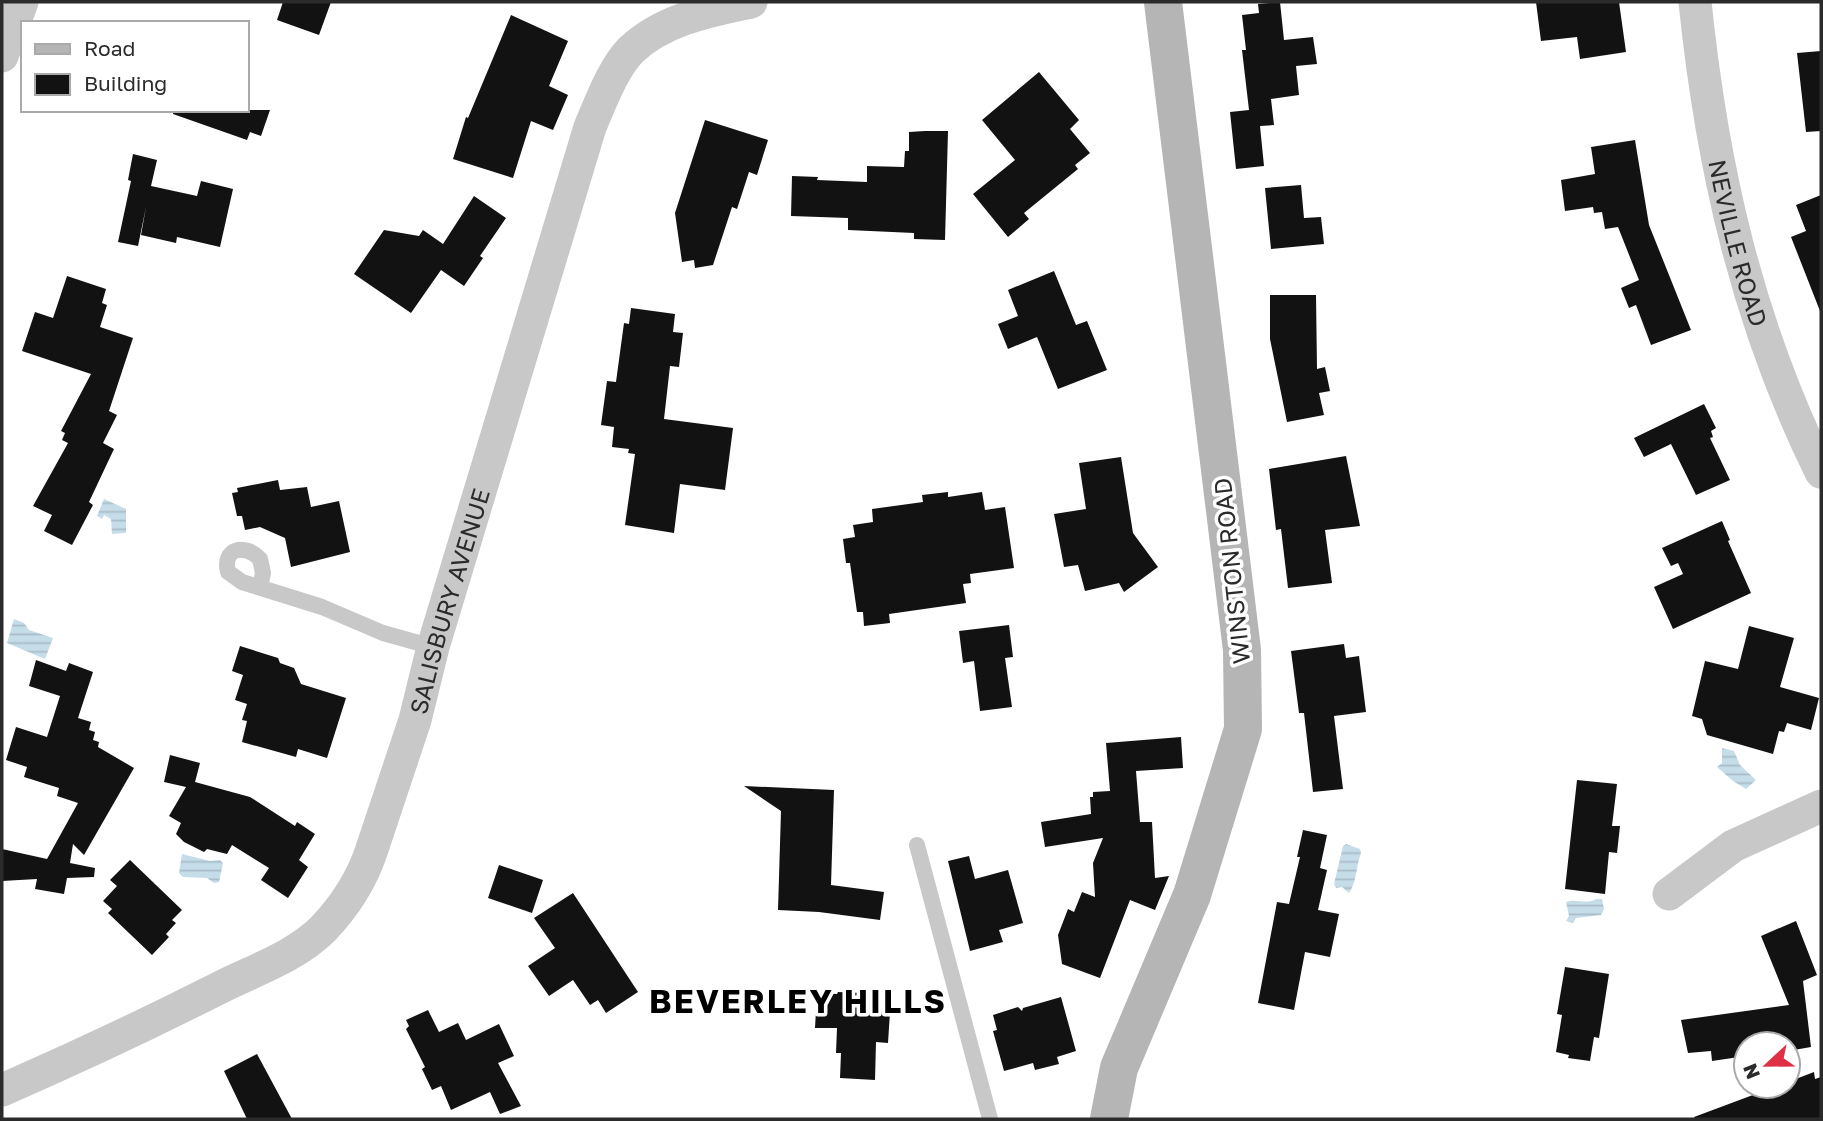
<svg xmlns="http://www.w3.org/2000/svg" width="1823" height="1121" font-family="'Golos Text',sans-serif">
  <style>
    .water { fill: url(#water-rules) }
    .building { fill: #121212 }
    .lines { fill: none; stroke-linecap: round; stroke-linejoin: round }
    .lane { stroke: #c8c8c8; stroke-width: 16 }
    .street { stroke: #c8c8c8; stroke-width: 33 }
    .secondary { stroke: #b5b5b5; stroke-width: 38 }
    .labels { text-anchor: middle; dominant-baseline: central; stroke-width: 7; stroke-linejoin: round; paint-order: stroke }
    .street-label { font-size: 24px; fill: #2b2b2b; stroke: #fff }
    .district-label { font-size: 32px; font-weight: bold; letter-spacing: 2px; fill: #000; stroke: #fff }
  </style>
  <defs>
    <pattern id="water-rules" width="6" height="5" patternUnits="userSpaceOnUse" patternTransform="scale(1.75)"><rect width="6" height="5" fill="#c5dce9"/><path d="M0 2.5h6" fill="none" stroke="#a9bdc8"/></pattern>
  </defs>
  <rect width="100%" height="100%" fill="#fff"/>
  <g class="water">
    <polygon points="104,499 126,509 126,533 112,534 111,519 104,515 102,519 97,516"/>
    <polygon points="14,619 24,623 29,630 53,638 45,659 7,643"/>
    <polygon points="1722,748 1734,751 1740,765 1756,780 1746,789 1733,781 1717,767 1722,763"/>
    <path d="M1346,844l14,5 1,4c-5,12 -4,29 -12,40l-7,-6 -6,1 -2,-4 9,-38z"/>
    <polygon points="182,854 210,861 220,860 223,863 219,882 214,883 207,878 183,877 179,873"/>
    <path d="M1596,899h6l2,10 -3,6 -25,3 -3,5 -7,-2 3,-5 -3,-14c10,-4 22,3 30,-3z"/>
  </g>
  <g class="building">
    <polygon points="283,2 331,2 319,35 277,20"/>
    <polygon points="1280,2 1284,40 1313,37 1317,64 1296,66 1299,95 1271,99 1274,125 1260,126 1264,166 1236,169 1230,112 1249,110 1242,50 1246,50 1242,15 1259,13 1258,4"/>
    <polygon points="1536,2 1619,2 1626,52 1580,59 1577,37 1541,41"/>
    <polygon points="511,15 568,41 549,86 568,95 553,130 531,121 513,178 453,159 466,117 468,118"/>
    <polygon points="1821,51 1821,131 1806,132 1797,53"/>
    <polygon points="1039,72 1079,120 1070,129 1090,153 1075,165 1078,169 1024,213 1029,219 1008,237 973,194 1015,160 982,120"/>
    <polygon points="173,110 270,110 261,136 250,132 247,140 173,114"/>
    <polygon points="705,120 768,140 757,175 749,172 737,209 732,207 713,265 695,268 694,260 682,262 675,213"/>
    <polygon points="925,131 948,131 945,240 914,239 914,233 848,230 848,218 791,216 792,176 818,177 817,180 867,182 867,166 904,167 905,151 909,151 909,132"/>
    <polygon points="1635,140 1649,225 1691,330 1651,345 1636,305 1629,308 1621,288 1639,280 1618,227 1605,229 1602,212 1594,213 1593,207 1565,211 1561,180 1595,174 1591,147"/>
    <polygon points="133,154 157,160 151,186 197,196 201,181 233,189 220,247 177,237 176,243 141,235 146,207 138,246 118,242 131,181 128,180"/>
    <polygon points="1301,185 1304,218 1321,217 1324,244 1271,249 1265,188"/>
    <polygon points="1821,195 1821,311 1820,311 1791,237 1806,231 1796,205"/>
    <polygon points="474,196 506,218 480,256 483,258 464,286 441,270 411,313 354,274 384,230 419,236 423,230 443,244"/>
    <polygon points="1054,271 1076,325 1087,321 1107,370 1058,389 1037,337 1008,349 998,324 1018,316 1008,290"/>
    <polygon points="67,276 106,289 102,303 107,305 100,327 133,338 109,411 117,415 103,443 114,449 89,502 93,505 72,545 44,531 52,515 33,506 68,443 62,440 65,433 61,431 91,374 22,351 35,312 53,318"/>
    <polygon points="1270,295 1316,295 1317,369 1325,367 1330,391 1319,393 1324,415 1287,422 1270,339"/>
    <polygon points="631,308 675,314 673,332 683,333 679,367 670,366 664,419 733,428 725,490 680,484 674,533 625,525 635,454 628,453 629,449 612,447 614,427 601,425 607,381 616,382 624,323 629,324"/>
    <polygon points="1704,404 1716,428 1711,431 1713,437 1710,438 1730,480 1696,495 1671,444 1644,457 1634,438"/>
    <polygon points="1346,456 1360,526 1325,530 1332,583 1288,588 1281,529 1276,530 1269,469"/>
    <polygon points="1121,457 1133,533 1158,567 1124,592 1119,583 1085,591 1078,565 1064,567 1054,514 1086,509 1079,463"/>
    <polygon points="278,480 280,490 307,487 311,507 339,501 350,552 291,567 285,538 260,527 245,530 242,516 237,516 232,493 238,492 237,488"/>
    <polygon points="948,492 948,497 982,492 985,510 1005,507 1014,568 970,574 971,583 963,584 966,603 889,614 890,623 864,626 863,612 857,612 850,563 846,563 843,539 855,537 853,525 873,522 872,509 923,502 922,495"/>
    <polygon points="1722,521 1730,540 1728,541 1751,593 1673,629 1654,587 1683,574 1678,563 1671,566 1662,548"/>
    <polygon points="1009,625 1013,657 1005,658 1012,707 980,711 974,661 963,663 959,631"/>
    <polygon points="1749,626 1794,638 1780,687 1819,698 1811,730 1787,723 1784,732 1779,731 1773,754 1707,735 1702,719 1692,716 1705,661 1738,669"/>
    <polygon points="1344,644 1346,658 1359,656 1366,712 1334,716 1343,789 1313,792 1304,713 1299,713 1291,651"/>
    <polygon points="240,646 278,658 280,663 294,668 301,684 346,698 327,758 298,749 296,757 242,742 247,721 242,720 247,704 235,700 243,675 232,671"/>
    <polygon points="36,660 66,671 69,663 93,672 78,718 91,722 89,730 95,732 93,740 99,742 98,747 134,768 84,855 73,844 70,863 95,868 94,877 67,878 64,894 35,889 37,879 2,881 2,849 47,859 78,803 57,796 59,788 24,777 27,767 6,760 16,727 47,737 60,696 29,686"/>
    <polygon points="1181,737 1183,768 1136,771 1140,822 1152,822 1155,878 1169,876 1155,910 1130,900 1100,978 1062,964 1058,935 1068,909 1074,912 1082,892 1095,897 1093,863 1103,838 1045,847 1041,822 1091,814 1090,797 1093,797 1093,792 1110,791 1106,743"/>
    <polygon points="170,755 200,763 195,782 250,797 295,826 297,822 315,834 299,860 308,867 288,898 261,880 269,868 232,845 227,854 207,849 204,852 184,842 176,834 181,823 169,816 186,787 164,782"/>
    <polygon points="1577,780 1617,784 1612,826 1620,826 1617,853 1609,852 1605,894 1565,889"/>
    <polygon points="744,786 834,790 831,885 884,892 880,920 819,912 778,910 781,811"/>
    <polygon points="1303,830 1327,835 1320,868 1327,870 1318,910 1339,914 1330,957 1305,952 1294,1010 1258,1003 1277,902 1289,904 1300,857 1297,857"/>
    <polygon points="969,856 975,879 1008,870 1023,923 999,930 1003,942 970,951 948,861"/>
    <polygon points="130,860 182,910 172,920 176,923 166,934 169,937 152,955 108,913 112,909 103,901 117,886 110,880"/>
    <polygon points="499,865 543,880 532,913 488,898"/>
    <polygon points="573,893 638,992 606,1013 598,1000 590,1005 573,980 549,996 528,966 555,948 534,918"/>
    <polygon points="1796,921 1817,975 1803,981 1811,1047 1788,1051 1788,1044 1746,1044 1746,1056 1712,1061 1711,1051 1688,1053 1681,1020 1789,1005 1761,936"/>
    <polygon points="1565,967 1609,974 1599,1038 1594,1037 1590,1061 1568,1058 1569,1055 1556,1052 1562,1015 1557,1014"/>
    <polygon points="838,992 864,993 864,997 881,997 881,1012 890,1012 888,1043 876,1042 875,1080 840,1078 841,1053 836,1053 837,1028 815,1028 817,993 837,994"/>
    <polygon points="1061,997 1076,1051 1057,1057 1059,1064 1035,1070 1033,1063 1004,1071 993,1031 997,1030 993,1015 1018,1007 1022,1011 1023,1008"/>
    <polygon points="428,1010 439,1032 458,1023 466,1040 499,1024 514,1056 498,1063 521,1106 500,1114 490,1092 451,1110 441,1086 432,1090 422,1069 425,1067 406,1029 409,1026 406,1020"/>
    <polygon points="257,1054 292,1119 247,1119 224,1071"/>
    <polygon points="1814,1072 1815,1079 1821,1077 1821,1119 1695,1119 1694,1117 1777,1086 1788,1086 1788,1082"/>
  </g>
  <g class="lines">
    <g class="lane">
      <path d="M260,587l3,-14 -3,-14c-15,-16 -38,-11 -32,13l14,10 80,25 61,26 50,14"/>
      <polyline points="917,845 990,1119"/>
    </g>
    <g class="street">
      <path id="s1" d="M1695,2c17,165 52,320 126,470"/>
      <polyline points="2,56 22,2"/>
      <polyline points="1669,894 1733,846 1821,806"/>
      <path id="s2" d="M2,1090c76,-33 150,-68 223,-105 33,-16 72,-30 98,-56 21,-22 38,-48 48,-77l44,-132 18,-73 157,-520c10,-23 23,-59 41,-77 33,-31 78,-39 120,-48"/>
    </g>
    <polyline class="secondary" points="1109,1119 1119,1068 1192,895 1243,729 1242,650 1163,2"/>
  </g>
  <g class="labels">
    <g class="street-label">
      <text stroke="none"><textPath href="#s1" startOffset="245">NEVILLE ROAD</textPath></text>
      <text transform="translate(1231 571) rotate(-96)">WINSTON ROAD</text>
      <text stroke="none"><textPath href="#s2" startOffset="714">SALISBURY AVENUE</textPath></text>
    </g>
    <g class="district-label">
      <text x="798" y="1001">BEVERLEY HILLS</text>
    </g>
  </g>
  <rect width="1823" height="1121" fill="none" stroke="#2b2b2b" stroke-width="7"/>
  <rect x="21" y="21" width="228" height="91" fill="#ffffff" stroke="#aaaaaa" stroke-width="2"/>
  <rect x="35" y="44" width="35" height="10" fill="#b5b5b5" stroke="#aaaaaa" stroke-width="2"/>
  <text x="84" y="56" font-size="21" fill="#2b2b2b">Road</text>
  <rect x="35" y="74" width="35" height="21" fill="#121212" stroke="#aaaaaa" stroke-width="2"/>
  <text x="84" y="91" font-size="21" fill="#2b2b2b">Building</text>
  <g transform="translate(1767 1065) rotate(248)"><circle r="33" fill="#ffffff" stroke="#aaaaaa" stroke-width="2"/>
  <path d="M0-5L12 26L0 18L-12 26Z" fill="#df3145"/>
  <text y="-10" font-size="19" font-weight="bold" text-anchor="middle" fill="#2b2b2b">N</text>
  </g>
</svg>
